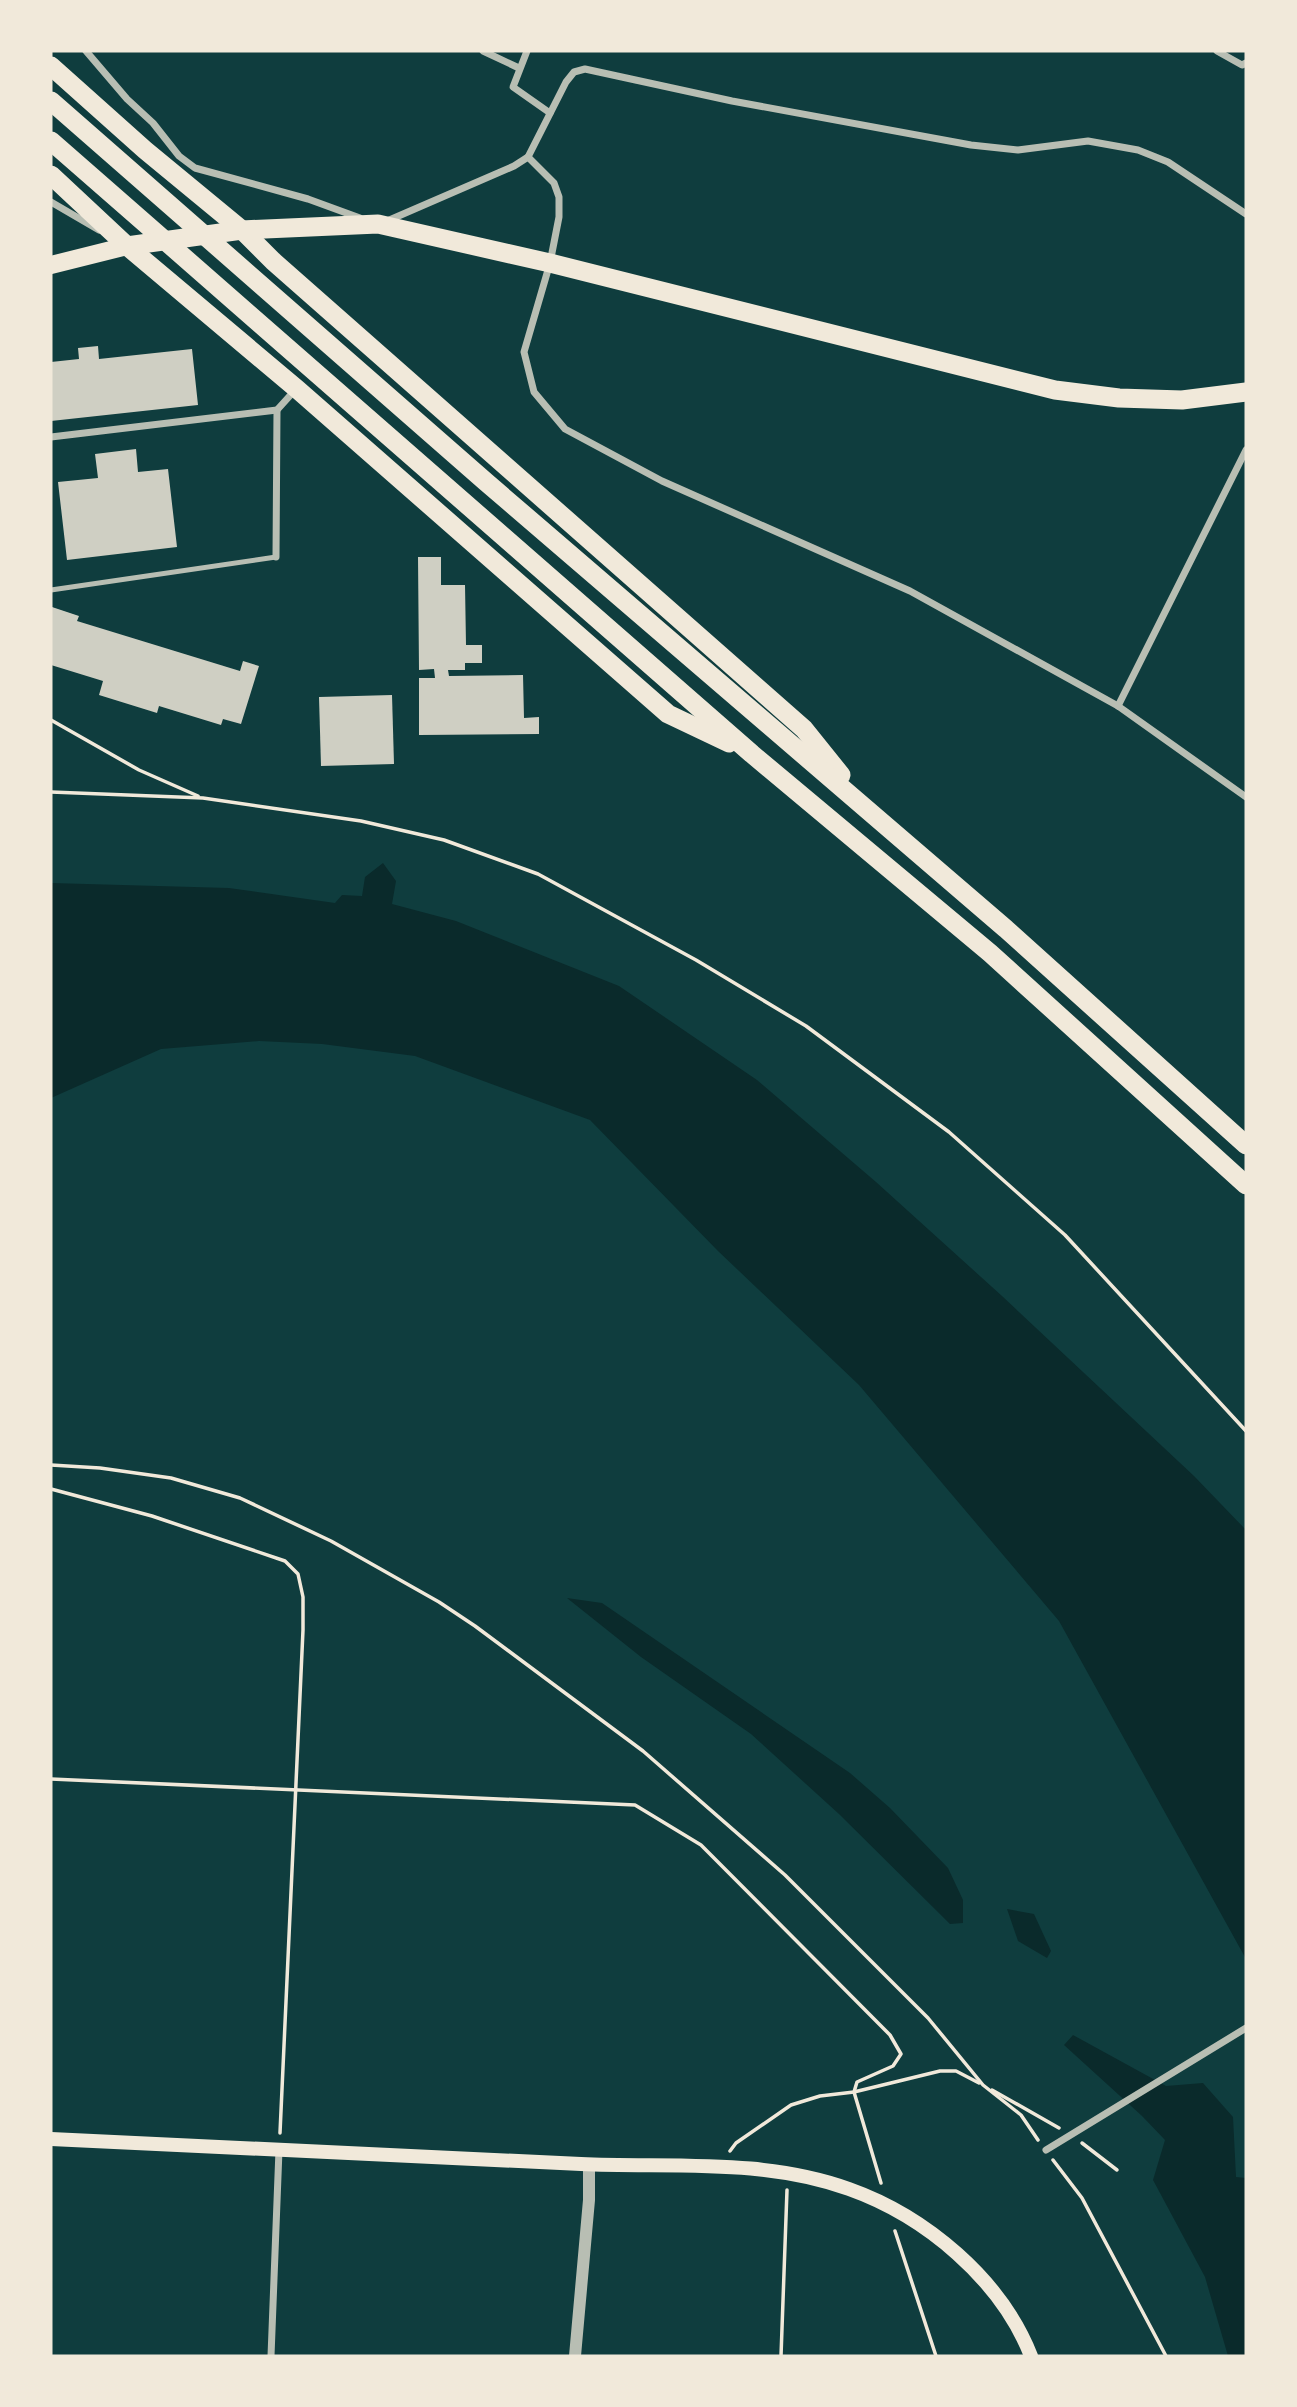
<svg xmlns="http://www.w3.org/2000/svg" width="1297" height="2407" font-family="Quicksand,sans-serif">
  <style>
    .water { fill: #0a2a2b }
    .building { fill: #cfcfc3 }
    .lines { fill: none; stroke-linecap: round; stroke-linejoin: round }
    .path { stroke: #f1e9da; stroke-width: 3.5 }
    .service { stroke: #b8beb3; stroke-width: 5 }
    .minor { stroke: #b8beb3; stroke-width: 7 }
    .tertiary { stroke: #b8beb3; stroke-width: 12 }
    .secondary { stroke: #f1e9da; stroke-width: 14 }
    .primary { stroke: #f1e9da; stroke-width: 18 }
    .trunk { stroke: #f1e9da; stroke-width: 19 }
  </style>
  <rect width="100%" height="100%" fill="#0f3d3e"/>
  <g class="water">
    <polygon points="383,863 396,881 392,904 456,921 619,986 757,1080 876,1182 1002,1296 1194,1476 1246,1530 1246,1959 1059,1621 859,1385 718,1251 590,1120 415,1056 322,1044 259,1041 161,1049 51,1098 51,883 229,888 335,903 342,895 362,896 365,877"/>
    <polygon points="567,1598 602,1603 850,1773 890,1808 948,1868 963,1900 963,1923 950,1924 839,1814 751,1734 641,1657"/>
    <polygon points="1007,1909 1034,1914 1051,1951 1047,1958 1018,1941"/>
    <polygon points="1073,2035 1166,2086 1203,2083 1233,2117 1236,2177 1246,2178 1246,2356 1228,2356 1205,2277 1153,2180 1165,2140 1142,2116 1064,2045"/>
  </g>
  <g class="building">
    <polygon points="98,346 99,359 192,349 198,405 51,421 51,362 79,359 78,348"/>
    <polygon points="136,449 138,472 168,469 177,547 67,560 58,482 98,478 95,454"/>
    <polygon points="418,557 441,557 441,585 465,585 466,645 482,645 482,663 465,663 465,670 448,670 449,676 523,675 524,718 539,717 539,734 419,735 419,678 435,678 434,669 419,670"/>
    <polygon points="52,607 79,616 77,621 240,671 243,661 259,666 241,724 223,719 221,725 159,706 157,713 99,695 103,681 51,665"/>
    <polygon points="392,695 394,764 321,766 319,697"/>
  </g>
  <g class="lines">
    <g class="path">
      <polyline points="51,720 139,770 198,796"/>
      <polyline points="51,792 203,798 361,821 444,840 538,874 696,960 806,1026 949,1132 1065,1235 1246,1431"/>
      <polyline points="51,1465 100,1468 171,1478 240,1498 331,1541 439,1602 475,1626 643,1751 785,1875 928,2018 983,2085 1021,2115 1038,2140"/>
      <polyline points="51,1489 152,1516 285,1561 298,1574 303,1597 303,1630 280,2133"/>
      <polyline points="51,1779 635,1805 701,1845 890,2035 901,2054 893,2066 857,2082 854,2092 881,2183"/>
      <polyline points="992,2090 1059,2128"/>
      <polyline points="1082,2143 1117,2170"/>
      <polyline points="730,2151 736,2143 791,2105 820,2096 854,2092 940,2071 956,2071 979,2083"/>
      <polyline points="1053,2160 1082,2198 1166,2356"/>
      <polyline points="895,2231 936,2356"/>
      <polyline points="781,2356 787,2190"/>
    </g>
    <polyline class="service" points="51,590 276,557"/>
    <g class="minor">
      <polyline points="86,51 127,99 153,123 179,156 195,168 308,199 360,218"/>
      <polyline points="483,51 519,68"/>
      <polyline points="527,51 513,87 550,113"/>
      <polyline points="1217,51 1242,65 1246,63"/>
      <polyline points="528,157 554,183 559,197 559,217 550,263 524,352 534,392 565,429 662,481 910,591 1118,706 1246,797"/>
      <polyline points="51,202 99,230"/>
      <polyline points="387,221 514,166 528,157 566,82 574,72 585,69 732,101 971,145 1018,150 1088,141 1138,150 1168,162 1246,214"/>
      <polyline points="51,437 277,410 296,389"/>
      <polyline points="276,557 277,410"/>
      <polyline points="1118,706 1246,450"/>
      <polyline points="1046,2150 1246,2028"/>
      <polyline points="271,2356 279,2150"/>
    </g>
    <polyline class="tertiary" points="575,2356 589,2200 589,2164"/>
    <path class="secondary" d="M51,2139c176,8 353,16 530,25 88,4 183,-6 268,25 76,27 152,90 182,167"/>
    <polyline class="primary" points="51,265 127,246"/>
    <g class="trunk">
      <polyline points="51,66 145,150 242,230 273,261 804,729 841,775"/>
      <polyline points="51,101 486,482 1006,929 1246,1145"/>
      <polyline points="51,141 752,754 990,953 1246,1185"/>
      <polyline points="51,175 127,246 297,389 668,714 729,743"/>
      <polyline points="127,246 242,230 378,224 550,263 1055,390 1119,398 1182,400 1246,392"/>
    </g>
  </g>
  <rect width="1297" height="2407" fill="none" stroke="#f1e9da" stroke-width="105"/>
</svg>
